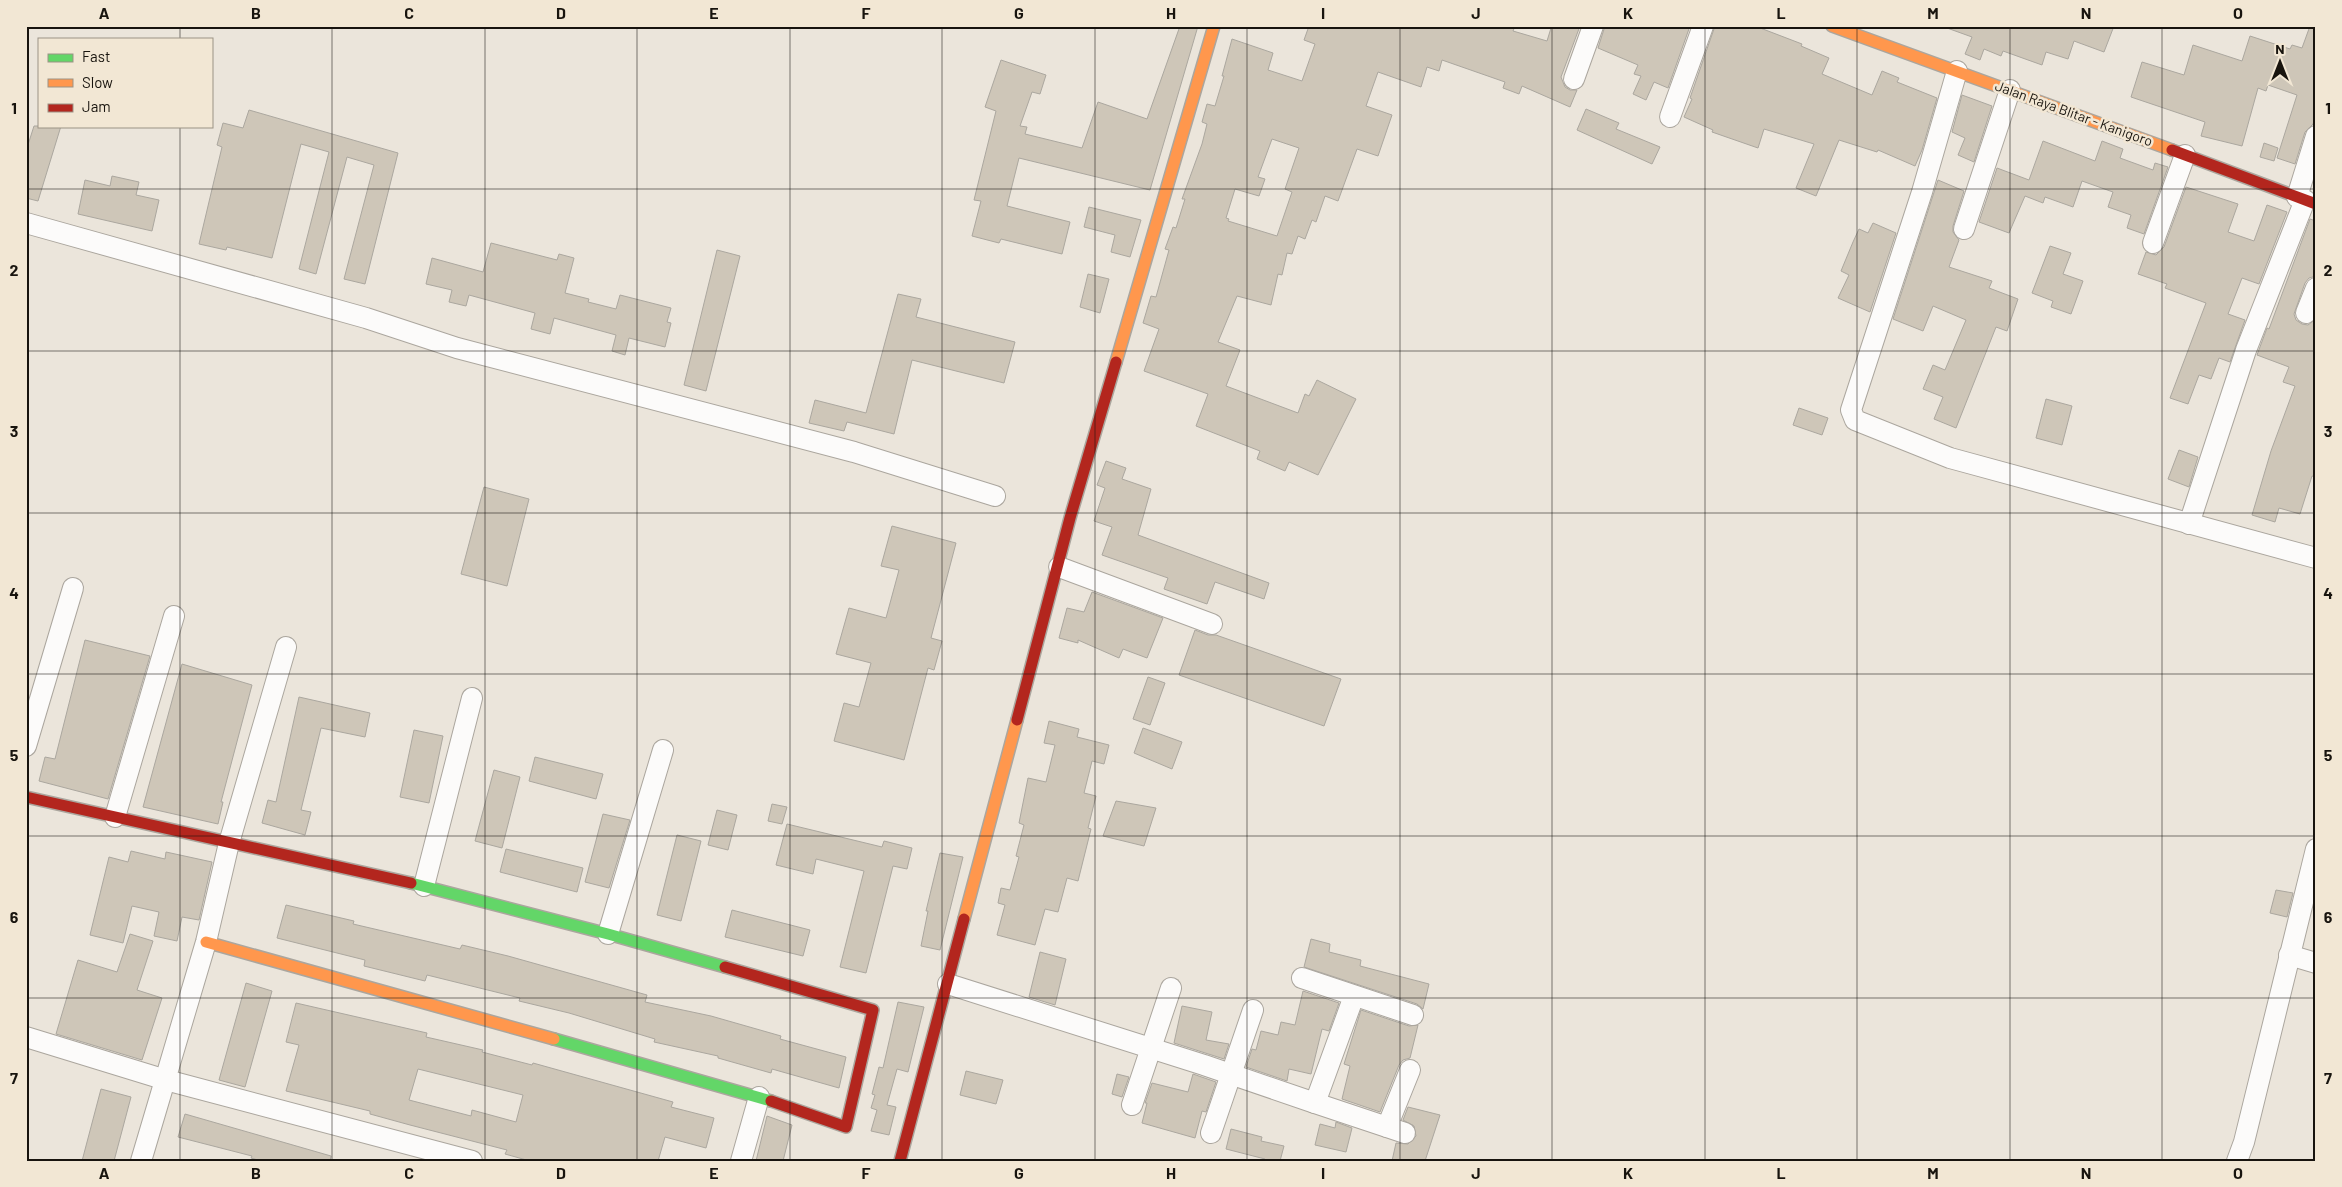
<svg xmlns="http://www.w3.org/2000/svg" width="2342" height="1187" font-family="Barlow,sans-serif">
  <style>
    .building { fill: #cec6b8; stroke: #aba79f; fill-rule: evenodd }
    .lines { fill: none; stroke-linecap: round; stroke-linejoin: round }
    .street-casing { stroke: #aba69e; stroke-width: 22 }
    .fast-casing { stroke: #aba69e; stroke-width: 14 }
    .slow-casing { stroke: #aba69e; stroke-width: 14 }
    .jam-casing { stroke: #aba69e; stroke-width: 14 }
    .street { stroke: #fcfbfa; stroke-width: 20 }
    .fast { stroke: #63d668; stroke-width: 11 }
    .slow { stroke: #ff974d; stroke-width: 11 }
    .jam { stroke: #b3261e; stroke-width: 11 }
    .grid { fill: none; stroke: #18140e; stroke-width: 1; stroke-opacity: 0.55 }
    .labels { text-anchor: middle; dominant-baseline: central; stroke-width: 5; stroke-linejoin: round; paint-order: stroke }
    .street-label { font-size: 14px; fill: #18140e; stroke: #f2e7d4 }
    .neatline { fill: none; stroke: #18140e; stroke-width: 2 }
    .grid-label { font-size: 16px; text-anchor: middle; font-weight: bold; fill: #18140e }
  </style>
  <rect width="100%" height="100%" fill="#ebe5db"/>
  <g class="building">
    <polygon points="1180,26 1198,26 1150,190 1019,158 1007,206 1070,222 1062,254 1001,239 999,243 972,236 981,201 974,200 996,111 985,107 1001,60 1046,75 1040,94 1032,92 1020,126 1027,127 1025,134 1082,148 1098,102 1147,119"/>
    <path d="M1309,26h206l-2,5 34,10 4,-13 -3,-2h32l-19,51 4,10 5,3h7l-7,17 -48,-21 -3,8 -16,-6 2,-6 -63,-22 -3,11 -12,-4 -6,20 -43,-15 -12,34 26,9 -14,41 -21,-7 -19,52 -13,-5 -9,26 -4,-2 -7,19 -7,-3 -6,18 -5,-1 -5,22 -4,-1 -7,31 -34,-9 -19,46 22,8 -14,36 72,27 7,-19 4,2 8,-16 39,19 -38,76 -29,-13 -4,9 -28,-12 3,-8 -64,-25 12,-32 -64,-23 15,-42 -16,-6 8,-27 5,1 13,-47 -4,-1 8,-22 3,1 9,-29h-3l20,-55 5,-20 -5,-2 5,-18 8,2 9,-30h-2l10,-37 41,14 -5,17 34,11 13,-37 -11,-4zM1272,139l27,9 -14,41 7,3 -15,44 -49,-15 1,-2 -3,-1 9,-29 24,7 6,-17 -7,-2z"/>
    <polygon points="1605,26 1690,26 1668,88 1654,82 1646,100 1633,94 1641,76 1634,74 1638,65 1598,48"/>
    <polygon points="1715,26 1755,26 1802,44 1801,46 1829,58 1822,74 1872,95 1882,71 1899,78 1897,82 1937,98 1922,150 1915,166 1878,150 1877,152 1839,140 1816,196 1796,188 1814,144 1764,129 1758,148 1712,132 1713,130 1684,117 1692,99 1690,98"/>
    <polygon points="1947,26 2114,26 2104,52 2074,41 2068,59 2046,52 2042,65 2003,51 2001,56 1984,49 1980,60 1965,54 1972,37 1947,28"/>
    <polygon points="2310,26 2316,26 2316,117 2313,124 2305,132 2295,164 2277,158 2297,95 2268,85 2266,91 2258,88 2242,146 2201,136 2205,122 2131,97 2142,62 2184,75 2193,45 2242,61 2250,36 2290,49 2292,45 2302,48"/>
    <polygon points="1962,95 1992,106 1974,162 1958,155 1965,138 1952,132"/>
    <polygon points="1586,109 1619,123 1616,129 1660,147 1652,164 1577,130"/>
    <polygon points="249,110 398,153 365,284 344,279 374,165 347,157 316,274 299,269 329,152 301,144 272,258 227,247 226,250 199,244 222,147 217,145 223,123 243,128"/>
    <polygon points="34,126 61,126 38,201 26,198 26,151"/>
    <polygon points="2043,141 2095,161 2102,141 2123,149 2120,158 2153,170 2155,163 2168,167 2144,234 2127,228 2131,215 2108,207 2113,192 2082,181 2073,207 2045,197 2043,203 2025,196 2009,233 1979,222 1997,168 2029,180"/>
    <polygon points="2264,143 2278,148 2274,161 2260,157"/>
    <polygon points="112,176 139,182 136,195 159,200 152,231 78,214 85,180 110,186"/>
    <polygon points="1938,180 1964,191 1953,226 1953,232 1959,240 1949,267 1992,281 1989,288 2018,299 2007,331 1996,327 1956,428 1934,419 1943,397 1923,389 1933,365 1945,370 1966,320 1933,306 1923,331 1893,319"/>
    <polygon points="2186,187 2238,204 2228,232 2254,241 2267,205 2287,212 2259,284 2242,278 2228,314 2245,320 2230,362 2219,358 2211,379 2199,375 2188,404 2170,398 2206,303 2165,288 2167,284 2138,274 2146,252 2156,255 2164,247"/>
    <polygon points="1089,207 1141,220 1130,257 1111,252 1115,235 1084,227"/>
    <polygon points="2310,219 2316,221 2316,276 2309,278 2305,283 2294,314 2296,320 2302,324 2308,325 2316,319 2316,477 2312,476 2300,514 2279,508 2275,522 2252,515 2271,451 2295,386 2283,382 2289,367 2257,355 2267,328 2269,329"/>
    <polygon points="1873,223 1896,233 1870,312 1838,298 1849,275 1841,271 1853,242 1859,229 1868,233"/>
    <polygon points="491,243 557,260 559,254 574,258 565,293 589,299 588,302 616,309 620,295 671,308 667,322 671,323 665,347 629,338 625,355 612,351 616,335 554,318 550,334 531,329 535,313 469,295 466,306 449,302 452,290 426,284 432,258 483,272"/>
    <polygon points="2050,246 2071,253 2063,274 2083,281 2071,314 2051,307 2053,301 2032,293"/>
    <polygon points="717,250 740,256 706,391 684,385"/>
    <polygon points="1088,274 1109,279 1100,313 1080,307"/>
    <polygon points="898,294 921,299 916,317 1015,342 1004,383 912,360 894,434 847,422 844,431 809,423 815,400 866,413"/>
    <polygon points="2046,399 2072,406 2062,445 2036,438"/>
    <polygon points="1799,408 1828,418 1822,435 1793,425"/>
    <polygon points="2179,450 2198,457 2189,487 2168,479"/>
    <polygon points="1106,461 1126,468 1122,479 1151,489 1138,535 1269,583 1264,599 1215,582 1207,604 1164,589 1168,578 1102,555 1112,527 1094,521 1105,488 1097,485"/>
    <polygon points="484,487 529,499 507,586 461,574"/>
    <polygon points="892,526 956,543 931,638 942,641 934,670 928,668 904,760 834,741 844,703 859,707 871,663 836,654 849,608 886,618 899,570 881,566"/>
    <polygon points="1092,592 1163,618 1147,658 1123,649 1119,658 1078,640 1078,643 1059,638 1067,608 1084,612"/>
    <polygon points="1195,630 1208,635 1216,635 1341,679 1324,726 1179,675"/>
    <polygon points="85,640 150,656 108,799 39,781 45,757 55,759"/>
    <polygon points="182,664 252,685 221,802 223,802 218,824 143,807"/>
    <polygon points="1148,677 1165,683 1150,725 1133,719"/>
    <polygon points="299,697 370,713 365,737 321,728 301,810 311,812 305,835 262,823 268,800 276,802"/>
    <polygon points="1049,721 1079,729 1077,737 1109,745 1104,764 1092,761 1084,793 1096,796 1088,828 1091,829 1078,881 1067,878 1058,912 1045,909 1035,945 997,935 1005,905 998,903 1001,888 1010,890 1019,857 1016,856 1024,825 1019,823 1028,778 1046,782 1055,745 1044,743"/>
    <polygon points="1143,728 1182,742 1172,769 1134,753"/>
    <polygon points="414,730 443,736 429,803 400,797"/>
    <polygon points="535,757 603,774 596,799 529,781"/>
    <polygon points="494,770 520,777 502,848 475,841"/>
    <polygon points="1116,801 1156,808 1144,846 1103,836"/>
    <polygon points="772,804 787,807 782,824 768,821"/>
    <polygon points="717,810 737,815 728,850 708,845"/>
    <polygon points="603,814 630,820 609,888 585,882"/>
    <polygon points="787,824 882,847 884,841 912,848 907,869 893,866 866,973 840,967 864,871 816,859 813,874 776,865"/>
    <polygon points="677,835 701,841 681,921 657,915"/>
    <polygon points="506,849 583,868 577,892 500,872"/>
    <polygon points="131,851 165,859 166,852 212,862 199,920 182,917 177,941 154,936 159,912 132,906 123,943 90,935 109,857 128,862"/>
    <polygon points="940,853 963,857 940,950 921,946 928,911 926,911"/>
    <polygon points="2276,890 2293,893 2287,917 2270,913"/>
    <polygon points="286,905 354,921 353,924 460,949 462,945 508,956 647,995 645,1002 711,1016 781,1036 780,1039 846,1057 839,1088 772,1069 771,1073 718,1058 718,1056 654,1042 655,1039 569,1013 519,1001 520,998 427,975 425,981 364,966 365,960 277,938"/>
    <polygon points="732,910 810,930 803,956 725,937"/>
    <polygon points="130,934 153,941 137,990 162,998 142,1060 56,1034 78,960 117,972"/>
    <polygon points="1311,939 1330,944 1329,952 1361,960 1360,966 1429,984 1423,1009 1417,1004 1304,967"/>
    <polygon points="1040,952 1066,959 1055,1005 1029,997"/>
    <polygon points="246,983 272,991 245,1087 219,1080"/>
    <polygon points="1303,991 1339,1003 1329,1031 1322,1029 1311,1074 1289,1069 1287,1081 1246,1067 1252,1049 1256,1050 1261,1031 1278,1035 1281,1022 1295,1025"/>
    <polygon points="898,1002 924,1007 908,1072 897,1069 887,1105 896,1107 889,1135 871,1131 877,1110 871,1108 875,1095 872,1094 879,1067 883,1068"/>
    <path d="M296,1003l131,30 -1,4 57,13 -1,2 50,13 1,-2 140,39 -2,5 43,11 -8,30 -41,-11 -7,24h-128l-25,-7 2,-4 -97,-25 -40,-11v-3l-84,-20 13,-46 -13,-3zM418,1069l105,26 -7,27 -44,-12 -1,6 -62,-16z"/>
    <polygon points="1182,1006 1212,1012 1206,1040 1229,1044 1224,1059 1174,1043"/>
    <polygon points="1361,1010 1409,1026 1418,1025 1410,1058 1403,1060 1399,1065 1380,1112 1342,1099 1350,1066 1344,1064"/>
    <polygon points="966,1071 1003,1080 996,1104 960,1095"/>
    <polygon points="1117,1074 1129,1077 1122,1097 1112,1094"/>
    <polygon points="1193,1074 1216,1082 1206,1112 1202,1111 1195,1138 1142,1123 1147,1103 1145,1103 1152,1083 1188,1092"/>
    <polygon points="101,1089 131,1097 114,1161 82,1161"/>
    <polygon points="1408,1107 1440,1115 1425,1161 1392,1161 1396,1143 1408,1144 1416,1136 1414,1126 1403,1120"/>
    <polygon points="185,1114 331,1156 330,1161 261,1161 251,1158 252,1156 178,1137"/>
    <polygon points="767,1116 792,1125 783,1161 756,1161"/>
    <polygon points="1336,1122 1352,1128 1346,1152 1315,1145 1320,1124 1335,1128"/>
    <polygon points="1231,1129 1262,1137 1261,1141 1284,1146 1280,1161 1265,1161 1265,1159 1226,1149"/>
  </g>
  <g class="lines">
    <defs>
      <g id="street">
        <polyline points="1957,71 1922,192 1851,410 1855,420 1950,458 2316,558"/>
        <polyline points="1574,79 1593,26"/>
        <polyline points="1670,117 1703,26"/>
        <polyline points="2297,197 2316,136"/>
        <polyline points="26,223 366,318 457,348 854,452 995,496"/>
        <polyline points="1964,229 2010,90"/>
        <polyline points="2153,243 2185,155"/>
        <polyline points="2306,313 2316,288"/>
        <polyline points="2189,524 2246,350 2305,200"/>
        <polyline points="1059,567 1212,624"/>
        <polyline points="26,746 73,588"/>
        <polyline points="115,817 174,616"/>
        <polyline points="424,886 472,698"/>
        <polyline points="608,934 663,750"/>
        <polyline points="2289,955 2316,963"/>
        <polyline points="1302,978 1413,1015"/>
        <polyline points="948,984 1204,1065 1315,1103 1354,996"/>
        <polyline points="26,1037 166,1080 472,1161"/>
        <polyline points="1315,1103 1405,1133"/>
        <polyline points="1132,1105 1171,988"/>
        <polyline points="1387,1127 1410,1070"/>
        <polyline points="1211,1133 1253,1010"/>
        <polyline points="141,1161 206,942 229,843 286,647"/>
        <polyline points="741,1161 759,1097"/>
        <polyline points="2237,1161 2244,1142 2316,849"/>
      </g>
      <g id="fast">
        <polyline points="411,883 608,934 725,967"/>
        <polyline points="554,1039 771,1101"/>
      </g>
      <g id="slow">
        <polyline points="1832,26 2172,150"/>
        <polyline points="1116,362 1214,26"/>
        <polyline points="964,919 1017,720"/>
        <polyline points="206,942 554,1039"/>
      </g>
      <g id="jam">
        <polyline points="2172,150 2316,204"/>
        <polyline points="1017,720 1070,518 1116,362"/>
        <polyline points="26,797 411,883"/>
        <polyline points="725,967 873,1010 846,1127 771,1101"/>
        <polyline points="900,1161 964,919"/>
      </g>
    </defs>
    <use href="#street" class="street-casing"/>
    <use href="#fast" class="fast-casing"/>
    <use href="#slow" class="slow-casing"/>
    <use href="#jam" class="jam-casing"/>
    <use href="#street" class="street"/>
    <use href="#fast" class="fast"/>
    <use href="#slow" class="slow"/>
    <use href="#jam" class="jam"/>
  </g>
  <path class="grid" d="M180,26v13M332,26v1135M485,26v1135M637,26v1135M790,26v1135M942,26v1135M1095,26v1135M1247,26v1135M1400,26v1135M1552,26v1135M1705,26v1135M1857,26v1135M2010,26v1135M2162,26v1135M180,126v1035M26,189h2290M26,351h2290M26,513h2290M26,674h2290M26,836h2290M26,998h2290"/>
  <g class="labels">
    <g class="street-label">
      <text transform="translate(2074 113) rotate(20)">Jalan Raya Blitar - Kanigoro</text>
    </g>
  </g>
  <rect width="2342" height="1187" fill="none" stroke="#f2e7d4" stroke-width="55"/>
  <rect x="38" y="38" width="175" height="90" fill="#f2e7d4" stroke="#9b9385"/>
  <rect x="48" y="54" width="25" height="8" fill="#63d668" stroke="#9b9385"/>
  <text x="82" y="62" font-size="15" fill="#18140e">Fast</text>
  <rect x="48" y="79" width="25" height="8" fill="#ff974d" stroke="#9b9385"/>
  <text x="82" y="88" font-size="15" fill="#18140e">Slow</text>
  <rect x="48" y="104" width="25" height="8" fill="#b3261e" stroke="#9b9385"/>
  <text x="82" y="112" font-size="15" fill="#18140e">Jam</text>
  <g transform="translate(2280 62)" stroke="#f2e7d4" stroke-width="4" paint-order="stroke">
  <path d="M0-4L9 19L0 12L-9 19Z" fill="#18140e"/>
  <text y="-8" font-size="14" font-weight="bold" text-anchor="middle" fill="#18140e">N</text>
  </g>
  <rect x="28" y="28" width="2286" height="1132" class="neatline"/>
  <g class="grid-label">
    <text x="104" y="19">A</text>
    <text x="256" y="19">B</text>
    <text x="409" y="19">C</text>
    <text x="561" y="19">D</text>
    <text x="714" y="19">E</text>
    <text x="866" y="19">F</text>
    <text x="1019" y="19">G</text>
    <text x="1171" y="19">H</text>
    <text x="1323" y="19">I</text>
    <text x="1476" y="19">J</text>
    <text x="1628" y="19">K</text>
    <text x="1781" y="19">L</text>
    <text x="1933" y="19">M</text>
    <text x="2086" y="19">N</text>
    <text x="2238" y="19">O</text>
    <text x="14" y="114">1</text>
    <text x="2328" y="114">1</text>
    <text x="14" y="276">2</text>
    <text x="2328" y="276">2</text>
    <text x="14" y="437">3</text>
    <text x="2328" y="437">3</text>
    <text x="14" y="599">4</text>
    <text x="2328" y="599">4</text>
    <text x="14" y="761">5</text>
    <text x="2328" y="761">5</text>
    <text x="14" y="923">6</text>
    <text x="2328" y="923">6</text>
    <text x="14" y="1084">7</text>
    <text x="2328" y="1084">7</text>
    <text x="104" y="1179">A</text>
    <text x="256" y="1179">B</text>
    <text x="409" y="1179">C</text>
    <text x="561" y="1179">D</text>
    <text x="714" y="1179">E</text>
    <text x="866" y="1179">F</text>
    <text x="1019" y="1179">G</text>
    <text x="1171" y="1179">H</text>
    <text x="1323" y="1179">I</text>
    <text x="1476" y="1179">J</text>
    <text x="1628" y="1179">K</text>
    <text x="1781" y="1179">L</text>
    <text x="1933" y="1179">M</text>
    <text x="2086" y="1179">N</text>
    <text x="2238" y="1179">O</text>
  </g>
</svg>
